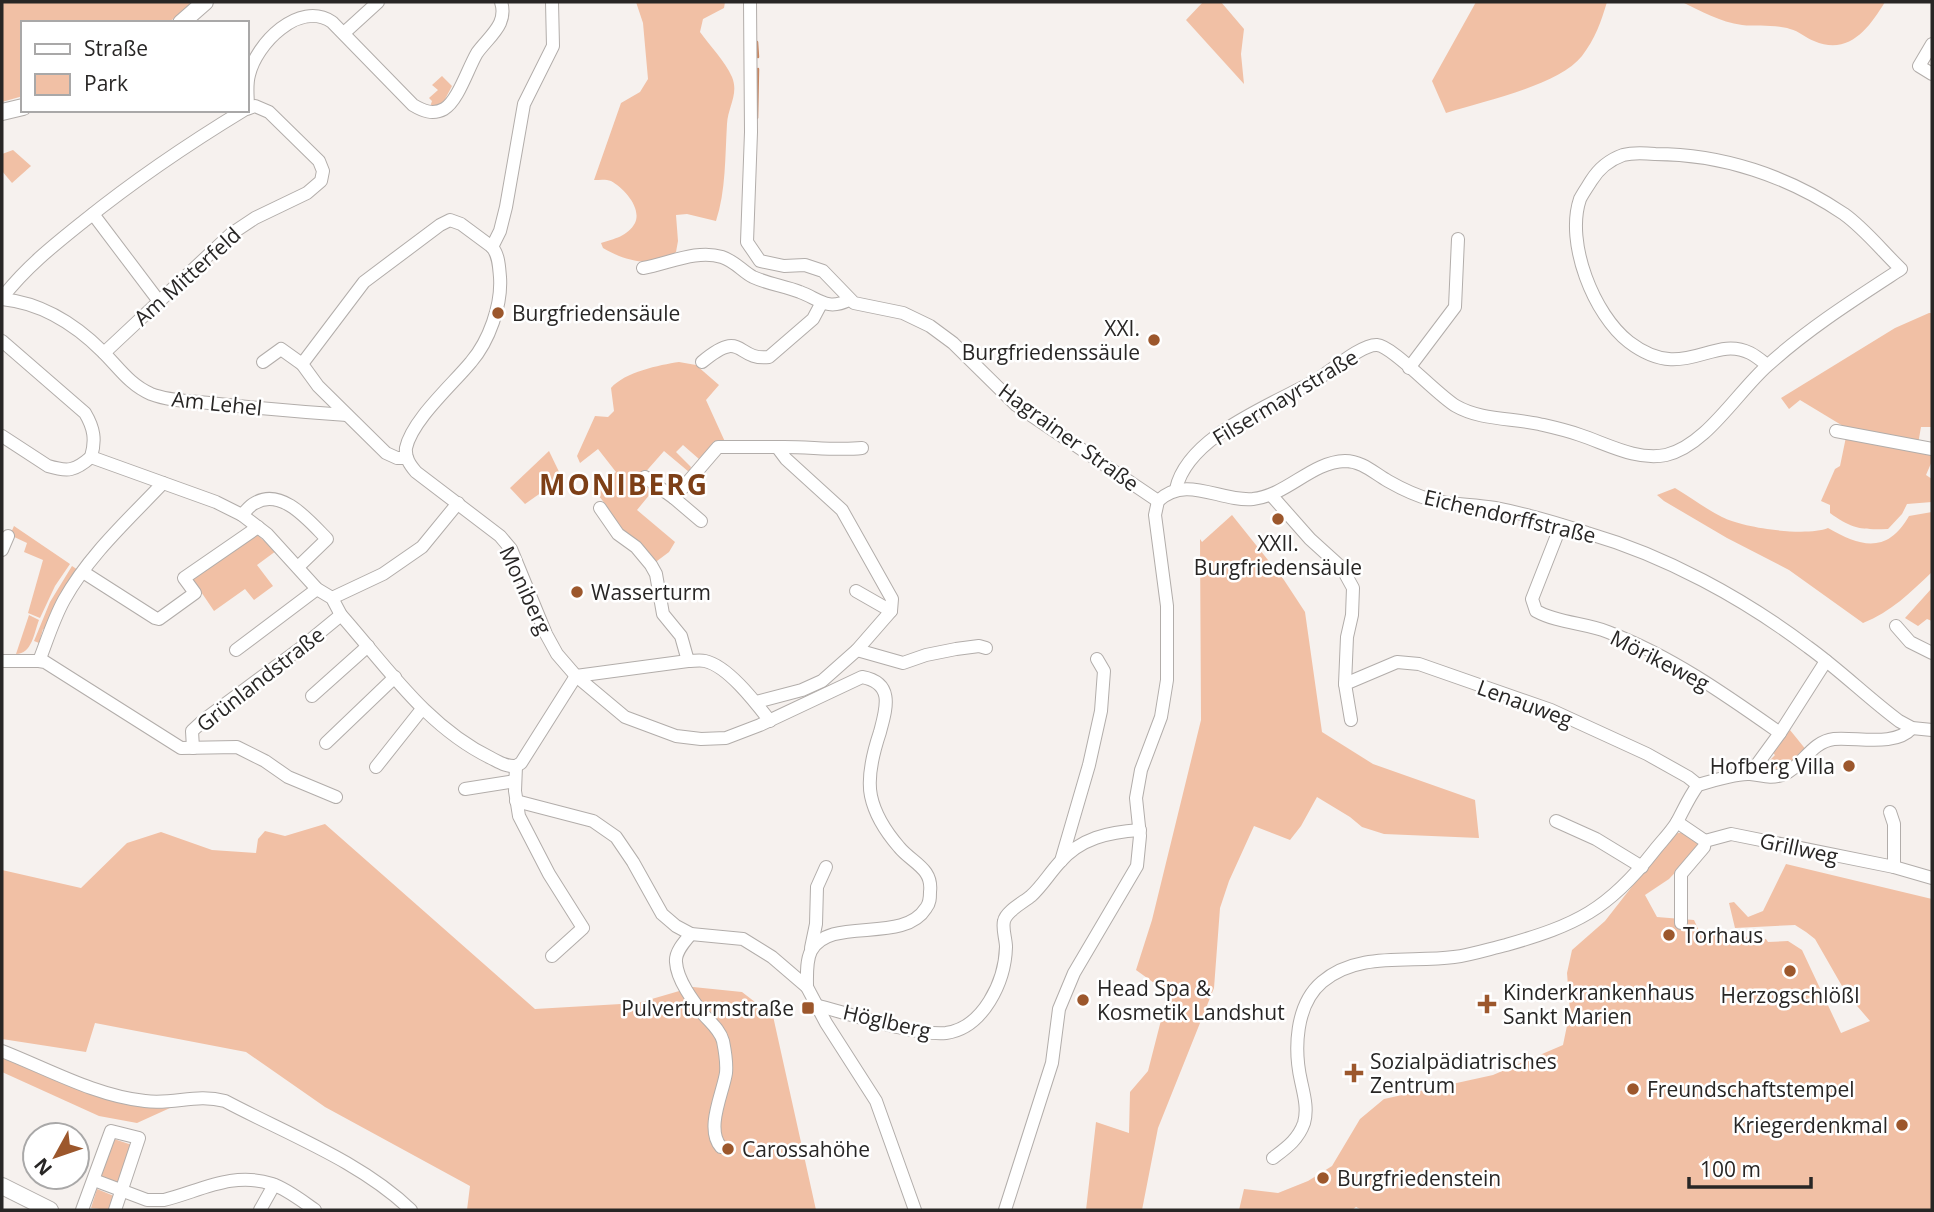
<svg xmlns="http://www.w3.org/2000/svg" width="1934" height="1212" font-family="'Open Sans',sans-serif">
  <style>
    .green { fill: #f1c0a5 }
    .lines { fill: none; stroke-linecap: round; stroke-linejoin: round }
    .stream { stroke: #c88762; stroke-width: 2.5 }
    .minor-casing { stroke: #b2adaa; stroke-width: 14 }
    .major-casing { stroke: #b2adaa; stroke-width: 18 }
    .minor { stroke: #fff; stroke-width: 12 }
    .major { stroke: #fff; stroke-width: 16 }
    .poi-dot { fill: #9c572c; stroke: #fff; stroke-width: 2.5 }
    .labels { text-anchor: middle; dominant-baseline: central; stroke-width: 5; stroke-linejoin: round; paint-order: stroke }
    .street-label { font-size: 21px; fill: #282625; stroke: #fff }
    .poi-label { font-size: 21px; fill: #282625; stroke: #fff; text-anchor: start }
    .district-label { font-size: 28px; font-weight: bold; letter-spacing: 2px; fill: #7d3f17; stroke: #fff }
  </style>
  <rect width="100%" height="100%" fill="#f6f1ee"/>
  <g class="green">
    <polygon points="2,2 193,2 168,23 23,23 23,96 2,102"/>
    <path d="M636,2h89l-1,6 -21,11 -3,13c10,14 25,29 32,45 7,17 -4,30 -5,47 -2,32 -1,67 -11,97l-29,-7 -11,1 2,26 -2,11c-22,17 -51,9 -73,-4l-2,-5c13,-4 27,-7 34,-20 7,-15 -11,-35 -24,-42 -5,-2 -12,-1 -17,-1l27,-77 19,-11 8,-13 -5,-56z"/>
    <polygon points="1203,2 1221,2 1244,29 1241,54 1244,84 1186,20"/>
    <path d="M1476,2h131c-6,20 -12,37 -25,54 -24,30 -99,45 -136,57l-14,-32z"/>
    <path d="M1682,2h203c-16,26 -36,54 -71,39 -8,-3 -15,-10 -24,-12 -15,-5 -33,-2 -48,-4 -22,-3 -41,-14 -60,-23z"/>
    <polygon points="442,76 452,86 443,103 430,107 432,101 429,98 438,90 432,85"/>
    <polygon points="13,150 31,166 12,183 2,171 2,154"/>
    <polygon points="1929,313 1932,313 1932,427 1921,427 1918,444 1843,426 1800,400 1789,409 1781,398 1895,328"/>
    <path d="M679,362l17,3 23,20 -13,15 20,44 -13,2 -14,13 -16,-14 -7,7 15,15 -2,5 -25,-21 -22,25 13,12 -18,22 38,32 -6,10 -16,12 -40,-41 -7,-18 -11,-14 21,-19 -18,-23 -18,14 -3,-7 18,-40 13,1 6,-6 -3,-23c14,-16 48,-23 68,-26z"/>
    <path d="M1846,437l86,16v8l-6,14 6,4v23l-25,2 -5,10 -14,15c-26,1 -36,0 -58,-16v-8l-9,-4 14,-32 5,-3z"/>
    <polygon points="549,451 562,478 525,504 510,488"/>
    <path d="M1675,488c15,9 31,21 47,29 21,11 84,20 106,11 34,20 60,25 81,-12l23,-4v60c-21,20 -41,40 -69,51l-74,-53 -62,-32 -63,-37 -7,-6z"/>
    <polygon points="1232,515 1284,580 1305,612 1322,732 1373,764 1475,800 1479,838 1384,834 1362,827 1350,817 1317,797 1301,826 1290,840 1254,826 1229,881 1220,908 1214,988 1158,1128 1142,1210 1086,1210 1096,1122 1129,1133 1130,1092 1148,1071 1168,993 1136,970 1152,920 1201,720 1200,539 1202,542"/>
    <polygon points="14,526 70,564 55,586 40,618 28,613 43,560 24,552 27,543 10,535"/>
    <polygon points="255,533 276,551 257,565 273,586 254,600 245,589 214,611 191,577"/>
    <polygon points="72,566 78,570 47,630 43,629 39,643 34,641 50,602"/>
    <polygon points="1932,588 1932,621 1927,619 1918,626 1905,618"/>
    <path d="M29,615l10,5c-5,13 -7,34 -23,34z"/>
    <polygon points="1790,730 1807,751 1779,773 1759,771 1775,755 1772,752"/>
    <polygon points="325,824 535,1009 638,1003 693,987 742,992 773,1016 816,1210 467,1210 470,1186 325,1107 246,1052 95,1023 86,1052 2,1039 2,870 81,888 127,843 161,832 212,850 256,853 258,839 265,831 285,836"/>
    <polygon points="1684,832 1697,840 1699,847 1669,879 1645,895 1657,917 1694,920 1699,931 1766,939 1768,942 1788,941 1802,950 1841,1033 1870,1021 1846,993 1815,939 1806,932 1795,925 1735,928 1729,903 1734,902 1748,917 1763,911 1786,864 1932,899 1932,1210 1362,1210 1356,1207 1352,1210 1239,1210 1244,1189 1278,1193 1308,1181 1332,1166 1360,1119 1384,1099 1493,1075 1563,1045 1570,1011 1567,973 1572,950 1605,921 1673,834"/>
    <path d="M2,1058c53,21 110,53 168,50l-33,15 -38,-7 -97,-44z"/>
    <polygon points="114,1139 132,1145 118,1183 101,1176"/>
    <polygon points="97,1189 114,1196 109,1210 91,1208"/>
  </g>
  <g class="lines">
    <g class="stream">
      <polyline points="757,42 758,57"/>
      <polyline points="757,118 758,69"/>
    </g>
    <defs>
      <g id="minor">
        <polyline points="750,2 751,132 747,242 760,261 784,266 805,265 823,271 854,303 903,313 930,326 953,343 1016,405 1158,501"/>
        <polyline points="344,33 378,2"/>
        <polyline points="1932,44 1919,66 1932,74"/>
        <path d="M248,108c0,-11 -2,-23 1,-33 7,-31 50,-75 83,-53l81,83c10,6 20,10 31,4 14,-8 24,-41 33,-56 7,-10 18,-19 23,-30 3,-7 3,-15 1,-21"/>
        <polyline points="93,214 158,300"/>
        <path d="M492,247c7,8 7,20 8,30 2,28 -11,64 -29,85 -18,22 -59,58 -65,86 -1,10 4,17 10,24l84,64 11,13 35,85 11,20 19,22 49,41 51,19 25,3 25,-1 34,-13 102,-48c33,6 24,32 18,55 -6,18 -13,45 -9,64 4,19 15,36 28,51 13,16 34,21 31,45 0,6 0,11 -4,16 -23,37 -96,7 -115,43 -5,10 -4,25 -4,36"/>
        <polyline points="492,247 500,231 506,207 524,104 553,46 552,2"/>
        <path d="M643,268c25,-4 53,-19 79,-11 13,4 21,15 31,20 15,7 32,9 47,15 19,7 27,19 49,8"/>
        <path d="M2,298c24,-31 52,-53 82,-77 51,-41 104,-77 160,-111"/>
        <path d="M2,299c40,4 73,25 101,53 16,16 27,33 48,42 18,7 39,7 58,9 46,5 92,9 138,12"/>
        <path d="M2,341l83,72c9,15 11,27 6,44"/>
        <polyline points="104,353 231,234 255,218 307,193 321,181 323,171 319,161 269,112 255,106 247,109"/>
        <polyline points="263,362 281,349 302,364"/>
        <path d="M702,362c42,-35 33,-1 67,-5l44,-38 8,-15"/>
        <polyline points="1409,368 1455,307 1458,239"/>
        <polyline points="1836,431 1932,449"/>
        <path d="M2,436l46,30c20,6 27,5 43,-9"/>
        <path d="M777,447c29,-1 57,4 85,1"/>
        <path d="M91,457l125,45 26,13 25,19 50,55 15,9 9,17c46,52 86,112 150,143 8,4 15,9 25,8"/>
        <polyline points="407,458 397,458 386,453 318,386 302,364 364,282 440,225 450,220 461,224 492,247"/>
        <polyline points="645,477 674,498 718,447 777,447 786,459 842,510 892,599 891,611 857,650 822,681 802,690 756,702"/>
        <path d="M1176,489c12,-54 99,-85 142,-110 14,-9 44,-35 59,-34 16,1 60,50 79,61 24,14 56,12 83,18 13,3 27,6 41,11 27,9 57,26 86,20 40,-9 72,-64 102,-90 41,-37 87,-66 133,-96 -18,-17 -36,-40 -57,-55 -56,-38 -122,-60 -189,-60 -10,-1 -21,-2 -32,1 -14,5 -24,13 -32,26 -3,5 -8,12 -11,18 -15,44 14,116 49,143 55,42 82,-8 121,11 6,3 12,8 17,12"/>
        <polyline points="1272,496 1310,539 1342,568 1353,588 1352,615 1347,637 1345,684 1351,720"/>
        <polyline points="674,498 701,521"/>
        <path d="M1158,501c28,-27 62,1 95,-2 35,-4 58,-37 92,-38 17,0 29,12 43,20 14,8 29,15 44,19 20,5 42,4 63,8 31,6 62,15 92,25 79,23 156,65 221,114 32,23 60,51 91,74l13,7 20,2"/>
        <path d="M600,508l18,26 18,13 15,18 5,9 7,40 18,22 7,25c6,0 12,-1 17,0 23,5 51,42 65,60"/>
        <path d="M242,515c4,-4 8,-10 13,-12 27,-16 55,19 72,36l-29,28"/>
        <path d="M1561,525l-29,74 4,12c22,12 49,12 72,21 63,24 118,63 172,101"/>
        <polyline points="2,550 8,536"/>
        <polyline points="83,572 155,618 159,619 195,593 184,578 258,527"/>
        <polyline points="856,591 891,611"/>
        <polyline points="332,598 383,574 422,547 458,503"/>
        <polyline points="1896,626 1910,642 1932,653"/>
        <polyline points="236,650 317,589"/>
        <polyline points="857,650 903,663 926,655 956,649 979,646 986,648"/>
        <path d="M2,661h37c8,-20 14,-41 25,-61 25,-45 64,-80 99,-117"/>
        <polyline points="39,661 45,662 181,748 237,747 265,761 288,777 336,797"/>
        <polyline points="1345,684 1397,662 1419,664 1551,710 1647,754 1688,777 1698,785"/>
        <polyline points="312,696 368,646"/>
        <polyline points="326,743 395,677"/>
        <polyline points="193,748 192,731 205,719 302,647 341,615"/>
        <polyline points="516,766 521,763 576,676 688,661"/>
        <polyline points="516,766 515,791 519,816 549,874 583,928 552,956"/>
        <polyline points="376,767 422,709"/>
        <polyline points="1750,774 1780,733 1826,661"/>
        <polyline points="465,789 515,781"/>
        <polyline points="516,801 593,821 616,837 633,862 662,914 676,926 691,934 743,939 772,957 807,987 826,1023 876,1101 915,1210"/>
        <polyline points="1890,812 1894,824 1894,867"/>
        <polyline points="1556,821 1596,839 1642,867"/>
        <polyline points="1677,822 1705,841 1704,847 1681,874 1681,923"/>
        <polyline points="1705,841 1731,834 1894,867 1932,878"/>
        <polyline points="1061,861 1089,765 1101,711 1104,671 1097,659"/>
        <path d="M691,934c-7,8 -16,18 -15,28 1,18 17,39 28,53 7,8 16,15 19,26 2,10 4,22 3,32 -3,20 -21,56 -5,74"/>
        <polyline points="811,948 816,924 817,887 826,867"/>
        <path d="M815,1005c32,8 101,31 131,28 37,-5 59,-51 60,-86 0,-8 -4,-18 -2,-26 2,-10 20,-19 27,-25 11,-10 18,-22 28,-33 21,-25 50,-31 81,-33"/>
        <path d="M2,1051c46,18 94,45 143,50 29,4 51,-8 80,0 62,33 135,60 186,109"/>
        <path d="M1273,1158c13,-10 25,-18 31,-35 4,-14 0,-28 -3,-42 -7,-31 -6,-76 21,-99 36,-31 88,-19 132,-25 17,-2 35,-8 52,-12 70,-20 102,-35 148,-94 7,-9 17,-19 23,-29 7,-13 12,-25 21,-37 13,-4 39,-12 52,-11 12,1 19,5 32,1 21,-8 28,-33 52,-36 24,-2 61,8 78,-11"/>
        <path d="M94,1180l53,20h17c36,-9 69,-29 108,-16 15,5 30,17 43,26"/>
        <polyline points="82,1210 111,1131 139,1138 115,1210"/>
        <polyline points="260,1210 274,1185"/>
        <polyline points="1005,1210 1052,1063 1059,1009 1074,973 1137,866 1140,836 1136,798 1141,770 1161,717 1167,680 1167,606 1155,515 1158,501"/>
      </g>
      <g id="major">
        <polyline points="181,23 205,2"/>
        <polyline points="2,112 23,107"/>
        <polyline points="2,1186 50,1210"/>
      </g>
    </defs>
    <use href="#minor" class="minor-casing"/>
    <use href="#major" class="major-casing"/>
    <use href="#minor" class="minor"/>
    <use href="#major" class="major"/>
  </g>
  <g class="poi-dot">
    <circle cx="498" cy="313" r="7"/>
    <circle cx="1154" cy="340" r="7"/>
    <circle cx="1278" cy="519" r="7"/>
    <circle cx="577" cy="592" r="7"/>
    <circle cx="1849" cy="766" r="7"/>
    <circle cx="1669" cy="935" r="7"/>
    <circle cx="1790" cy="971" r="7"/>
    <circle cx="1083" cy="1000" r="7"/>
    <path d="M1483.5 993.5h7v7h7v7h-7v7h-7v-7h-7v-7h7z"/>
    <rect x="801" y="1001" width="14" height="14" rx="3.5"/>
    <path d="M1350.5 1062.5h7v7h7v7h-7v7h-7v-7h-7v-7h7z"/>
    <circle cx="1633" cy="1089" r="7"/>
    <circle cx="1902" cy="1125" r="7"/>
    <circle cx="728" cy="1149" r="7"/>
    <circle cx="1323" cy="1178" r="7"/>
  </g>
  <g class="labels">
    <g class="street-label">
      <text transform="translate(187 276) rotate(-42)">Am Mitterfeld</text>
      <text transform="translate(1285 397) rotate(-31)">Filsermayrstraße</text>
      <text transform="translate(217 403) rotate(6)">Am Lehel</text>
      <text transform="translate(1069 437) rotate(36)">Hagrainer Straße</text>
      <text transform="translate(1510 516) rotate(13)">Eichendorffstraße</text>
      <text transform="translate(526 590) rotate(65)">Moniberg</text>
      <text transform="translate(1660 660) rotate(27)">Mörikeweg</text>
      <text transform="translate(260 679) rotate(-38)">Grünlandstraße</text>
      <text transform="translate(1525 703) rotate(20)">Lenauweg</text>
      <text transform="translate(1799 848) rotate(12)">Grillweg</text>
      <text transform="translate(887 1021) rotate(13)">Höglberg</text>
    </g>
    <g class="poi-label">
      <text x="512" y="313">Burgfriedensäule</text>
      <text x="1140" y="328" text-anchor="end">XXI.<tspan x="1140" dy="24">Burgfriedenssäule</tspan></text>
      <text x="1278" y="543" text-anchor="middle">XXII.<tspan x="1278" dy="24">Burgfriedensäule</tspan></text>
      <text x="591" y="592">Wasserturm</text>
      <text x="1835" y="766" text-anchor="end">Hofberg Villa</text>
      <text x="1683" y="935">Torhaus</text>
      <text x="1097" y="988">Head Spa &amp;<tspan x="1097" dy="24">Kosmetik Landshut</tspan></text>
      <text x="1503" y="992">Kinderkrankenhaus<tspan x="1503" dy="24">Sankt Marien</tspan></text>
      <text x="1790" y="995" text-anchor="middle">Herzogschlößl</text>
      <text x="794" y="1008" text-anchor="end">Pulverturmstraße</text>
      <text x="1370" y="1061">Sozialpädiatrisches<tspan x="1370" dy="24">Zentrum</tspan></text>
      <text x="1647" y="1089">Freundschaftstempel</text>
      <text x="1888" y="1125" text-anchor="end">Kriegerdenkmal</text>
      <text x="742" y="1149">Carossahöhe</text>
      <text x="1337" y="1178">Burgfriedenstein</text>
    </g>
    <g class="district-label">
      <text x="624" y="484">MONIBERG</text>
    </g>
  </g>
  <rect width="1934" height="1212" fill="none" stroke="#282625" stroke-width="7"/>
  <rect x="21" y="21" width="228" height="91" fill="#ffffff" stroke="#a9a8a8" stroke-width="2"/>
  <rect x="35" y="44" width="35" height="10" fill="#ffffff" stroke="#a9a8a8" stroke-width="2"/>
  <text x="84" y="56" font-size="21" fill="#282625">Straße</text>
  <rect x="35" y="74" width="35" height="21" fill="#f1c0a5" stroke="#a9a8a8" stroke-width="2"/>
  <text x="84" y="91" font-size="21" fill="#282625">Park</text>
  <g transform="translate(56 1156) rotate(230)"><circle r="33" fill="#ffffff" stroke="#a9a8a8" stroke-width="2"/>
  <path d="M0-5L12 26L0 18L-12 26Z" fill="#9c572c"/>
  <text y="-10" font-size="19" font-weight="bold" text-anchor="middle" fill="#282625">N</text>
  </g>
  <path d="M1689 1177v10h122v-10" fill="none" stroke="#282625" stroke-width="3.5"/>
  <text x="1700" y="1177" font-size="21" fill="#282625" stroke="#ffffff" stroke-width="5" paint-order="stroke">100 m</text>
</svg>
